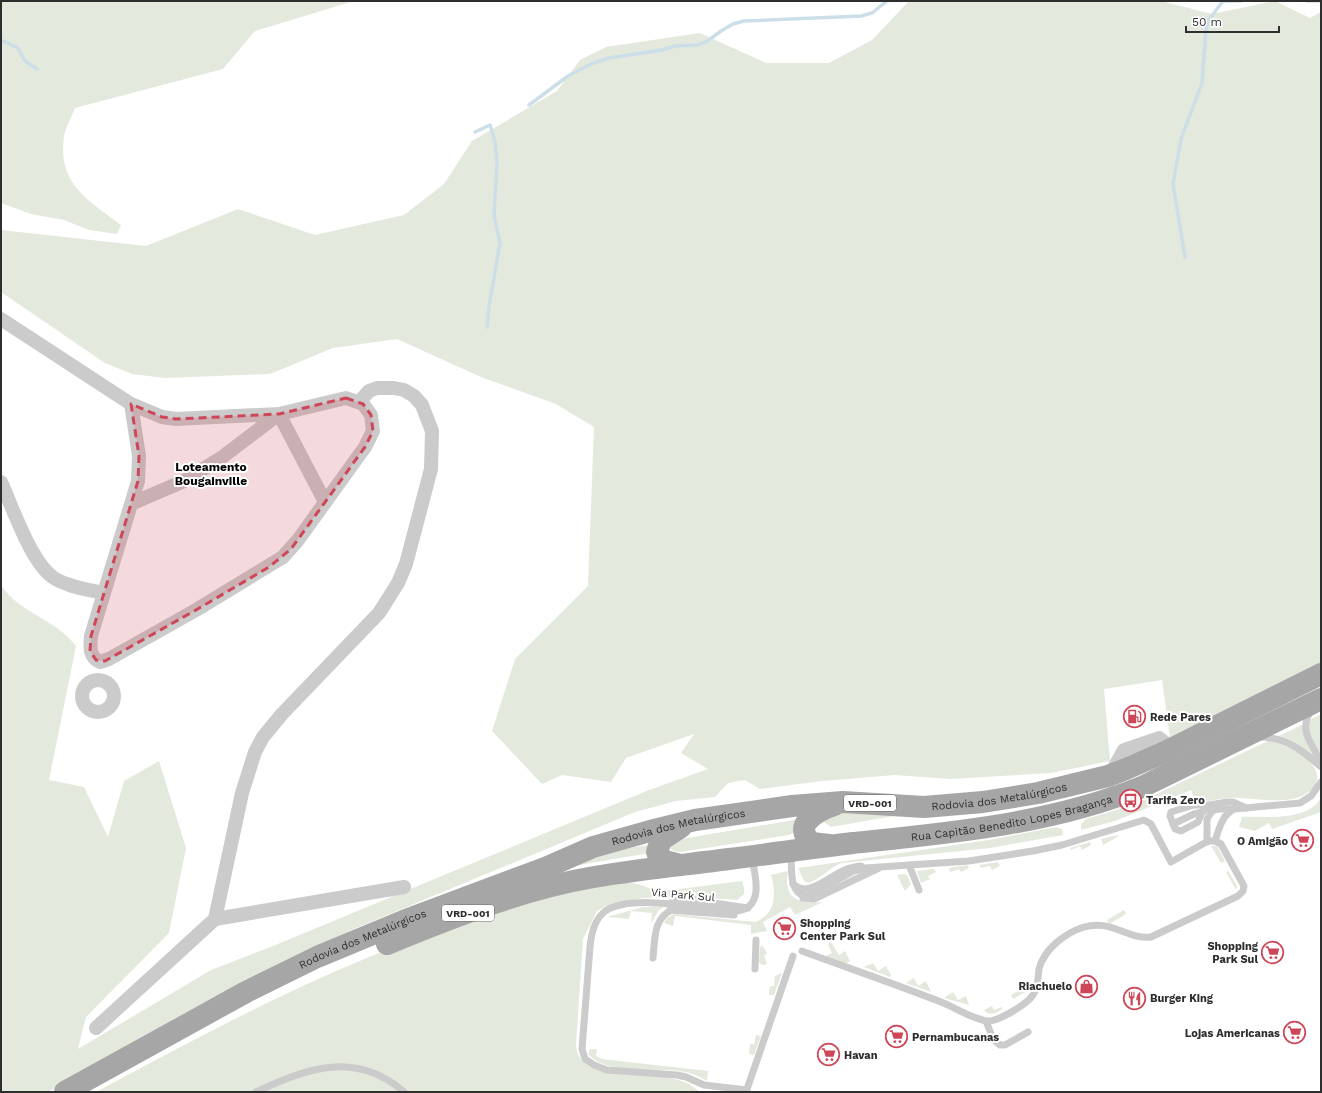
<svg xmlns="http://www.w3.org/2000/svg" width="1322" height="1093" font-family="'Work Sans',sans-serif">
  <style>
    .green { fill: #e4e9dd }
    .lines { fill: none; stroke-linecap: round; stroke-linejoin: round }
    .stream { stroke: #ccdee7; stroke-width: 3.5 }
    .service { stroke: #cbcbcb; stroke-width: 7 }
    .minor { stroke: #cbcbcb; stroke-width: 14 }
    .primary { stroke: #a6a6a6; stroke-width: 22 }
    .marked { fill: #ce4657; fill-opacity: 0.2; stroke: #ce4657; stroke-width: 3; stroke-dasharray: 8 5; stroke-linejoin: round }
    .labels { text-anchor: middle; dominant-baseline: central; stroke-width: 4; stroke-linejoin: round; paint-order: stroke }
    .shield { fill: #fff; stroke: #6d6d6d; stroke-width: 1 }
    .shield-label { font-size: 10px; font-weight: bold; fill: #2e2e2e }
    .poi-label { font-size: 11px; font-weight: bold; fill: #2e2e2e; stroke: #fff; text-anchor: start }
    .street-label { font-size: 11px; fill: #2e2e2e; stroke: #fff }
    .neighbourhood-label { font-size: 12px; font-weight: bold; fill: #000; stroke: #fff }
  </style>
  <rect width="100%" height="100%" fill="#fff"/>
  <g class="green">
    <path d="M1,1h353l-99,30 -32,38 -148,39c-3,8 -9,19 -11,28 -7,48 24,64 57,89l-4,9 -28,-4 -25,-10 -33,-6 -30,-11z"/>
    <path d="M909,1h252l51,13 63,-13 35,17 11,-6v652l-151,74 -8,-58 -58,9 6,72 -59,12 -100,6 -56,-4 -73,6 -62,8 -15,-9 -17,3 -13,14 -39,4 -41,11 -281,117 -156,79 -150,84h-47v-507c18,28 55,34 75,61l-27,134 35,7 24,50 16,-56 35,-20 27,87 -17,85 -83,84 -8,32 133,-79 62,-24 376,-156 59,-21 -27,-16 13,-19 -68,24 -15,24 -49,-7 -20,9 -50,-53 23,-72 73,-73 6,-159 -38,-23 -75,-27 -84,-38 -64,9 -63,26 -105,4 -33,-4 -27,-11 -104,-71v-62l145,16 92,-37 77,26 89,-20 40,-31 28,-43 85,-50 23,-31 26,-13 94,-14 66,30h63l43,-23z"/>
    <polygon points="1321,714 1321,755 1308,732 1308,721"/>
    <polygon points="1303,724 1303,731 1316,760 1293,741 1279,736"/>
    <path d="M1270,740c18,6 35,12 45,29 3,6 3,12 -1,17 -15,24 -63,10 -87,12 -10,1 -20,4 -31,5l-5,-13 -76,31 -34,9v-6l5,-5 27,-8 33,-12z"/>
    <path d="M1321,798v14l-49,17 -3,-6 -14,8 -16,-4 3,-10c24,-1 64,5 79,-19z"/>
    <polygon points="849,811 900,815 831,827 821,820 820,816"/>
    <polygon points="800,819 796,832 789,835 680,852 674,851 670,848 670,842 675,840"/>
    <path d="M1056,827l6,2 1,6 -73,13 -148,15c-12,4 -20,15 -33,20l-5,-2 -6,-13 191,-28z"/>
    <polygon points="1118,835 1119,836 1103,845 1101,839"/>
    <polygon points="1090,842 1091,845 1082,850 1080,846 1071,850 1070,848"/>
    <path d="M650,845v8l-77,13c22,-12 52,-18 77,-21z"/>
    <polygon points="1211,846 1217,846 1225,861 1221,863"/>
    <polygon points="998,862 1000,866 992,870 990,866 981,868 979,865"/>
    <polygon points="967,865 969,868 961,872 959,869 950,872 949,868"/>
    <polygon points="934,869 936,872 928,876 930,879 921,883 917,871"/>
    <path d="M788,871c-5,27 10,33 35,31l-28,13 -5,-8 -27,15 4,9 -16,3v-9l-76,-9 -2,10 -9,-3 3,-5 7,-4 82,8c21,-10 20,-28 15,-47z"/>
    <polygon points="1228,871 1237,886 1236,890 1226,872"/>
    <polygon points="904,874 907,875 911,884 905,891 897,875"/>
    <path d="M742,881l2,7v6l-7,6 -40,-3 -54,1 -37,8 -9,5 -14,28 -7,106c3,48 97,15 123,47h-603c146,-79 295,-157 457,-196 32,-8 73,-24 103,-4z"/>
    <polygon points="643,907 663,907 658,911 651,924 652,913 631,911 629,919 607,917"/>
    <polygon points="1124,910 1126,914 1109,924 1107,920"/>
    <polygon points="831,942 839,955 845,951 850,961 846,964 825,957 832,953 828,944"/>
    <polygon points="762,945 767,953 764,956 767,964 762,965 759,962 760,948"/>
    <polygon points="873,963 878,971 886,966 891,975 890,977 864,967"/>
    <polygon points="782,973 774,995 769,995 770,986 774,986 775,976"/>
    <polygon points="914,978 918,986 926,981 931,992 906,983"/>
    <polygon points="1028,985 1031,989 1013,999 1011,995"/>
    <polygon points="953,992 958,1000 966,996 969,1005 944,998"/>
    <path d="M992,1006l2,4 8,-3v2c-5,4 -12,8 -18,1z"/>
    <polygon points="756,1035 761,1036 754,1055 749,1054 750,1044 754,1044"/>
    <path d="M590,1049h7l-1,7 6,3 106,12 -1,10c-5,-3 -11,-6 -17,-8 -29,-8 -81,5 -102,-19z"/>
  </g>
  <g class="lines">
    <g class="stream">
      <polyline points="1222,1 1241,1"/>
      <polyline points="1307,1 1319,1"/>
      <polyline points="1,40 18,48 25,61 37,69"/>
      <polyline points="529,105 568,76 591,64 609,58 662,50 675,46 697,45 706,42 721,31 733,24 744,21 861,16 872,13 887,1"/>
      <polyline points="475,132 490,125 495,141 497,164 494,215 500,243 489,306 487,327"/>
      <polyline points="1185,257 1173,184 1181,139 1202,83 1206,29 1208,21 1223,1"/>
    </g>
    <g class="service">
      <path d="M1311,711c-14,21 3,33 10,53"/>
      <path d="M1259,737c27,0 43,13 62,30"/>
      <polyline points="1210,805 1202,812 1198,822 1181,831 1175,829 1170,816 1171,812 1194,805 1210,805 1227,802 1233,802 1246,808"/>
      <polyline points="1173,824 1194,814 1202,812"/>
      <path d="M1215,841c4,-12 7,-26 19,-32"/>
      <polyline points="1207,842 1207,819 1212,811 1218,809 1234,809 1300,803 1311,796 1321,782"/>
      <path d="M791,853c1,14 -3,43 17,43l46,-25 11,-3 104,-7 64,-10 29,-6 82,-25 7,4 20,38 37,-21h7l6,3 23,42 -1,5 -5,5 -87,41c-23,3 -39,-18 -67,-10 -19,6 -40,22 -45,42 -1,9 -1,19 -6,26 -6,9 -34,26 -44,26 -13,0 -35,-14 -48,-19 -46,-18 -93,-34 -139,-51"/>
      <polyline points="909,865 919,890"/>
      <path d="M793,884c4,3 7,5 12,5 16,0 33,-22 56,-23"/>
      <polyline points="803,898 814,899 879,868"/>
      <polyline points="673,901 693,900 748,908"/>
      <polyline points="670,910 734,915"/>
      <path d="M653,958c2,-19 0,-41 21,-49"/>
      <polyline points="755,969 756,940"/>
      <polyline points="986,1021 993,1039 1000,1045 1005,1045 1028,1032"/>
      <path d="M747,1090l-43,-5 -18,-8 -9,-2 -70,-5 -13,-5 -9,-6 -3,-10 8,-102c1,-11 4,-26 13,-34 23,-21 103,-4 133,-2 28,-2 20,-34 16,-52"/>
      <path d="M256,1092c50,-24 100,-42 148,0"/>
      <polyline points="746,1092 793,956"/>
    </g>
    <g class="minor">
      <path d="M1,319l130,85 31,13 14,2 103,-5 67,-16 17,6 8,11 2,16 -8,16 -67,93 -15,17 -87,53 -87,49 -9,3c-11,-5 -10,-15 -9,-26l47,-155 1,-25 -8,-52"/>
      <path d="M1,482c12,26 30,81 53,96 14,9 33,11 49,15"/>
      <polyline points="133,503 184,481 221,458 279,414 325,502"/>
      <circle cx="98" cy="696" r="16"/>
      <polyline points="1110,775 1124,750 1159,738 1172,748"/>
      <polyline points="215,919 404,887"/>
      <polyline points="96,1028 215,919 242,793 255,752 263,737 282,714 379,613 398,583 406,564 431,469 432,431 422,405 414,396 404,390 394,388 377,388 369,391 359,402"/>
    </g>
    <g class="primary">
      <path d="M829,845l-17,-2c-22,-18 7,-33 22,-38"/>
      <polyline points="680,865 661,860 657,852 661,840 681,827"/>
      <path id="s1" d="M387,944c66,-27 136,-55 207,-67 45,-8 90,-12 135,-18 41,-5 82,-11 124,-16 97,-10 198,-19 289,-56l179,-88"/>
      <path id="s2" d="M65,1092l181,-100 71,-35 94,-39 134,-50 48,-21 57,-16 45,-11 97,-14 51,-4 81,5 59,-5 55,-9 70,-17 18,-7 39,-17 156,-78"/>
    </g>
  </g>
  <path class="marked" d="M346,398l17,6 8,11 2,16 -8,16 -74,102 -22,18 -73,43 -91,51 -9,-1 -6,-9 1,-15 47,-155 1,-25 -8,-52 31,13 14,2 103,-5z"/>
  <defs>
    <symbol id="fuel-ring" viewBox="-11 -11 22 22"><circle r="9.5" fill="#fff" stroke="#ce4657" stroke-width="1.5"/><path d="M-5.5-6h7V0h2V4h1.3V-2.5L3-4.5l.8-.8L6-3V5H2.5V1h-1V6h-7ZM-4.2-4.7v3.2H.2V-4.7Z" fill="#ce4657"/></symbol>
    <symbol id="bus-ring" viewBox="-11 -11 22 22"><circle r="9.5" fill="#fff" stroke="#ce4657" stroke-width="1.5"/><path d="M-5-6H5V4H4V6H2V4H-2V6H-4V4H-5ZM-3.5-4V0h7V-4ZM-3.5 1.2v1.5H-2V1.2ZM2 1.2v1.5H3.5V1.2Z" fill="#ce4657"/></symbol>
    <symbol id="supermarket-ring" viewBox="-11 -11 22 22"><circle r="9.5" fill="#fff" stroke="#ce4657" stroke-width="1.5"/><path d="M-6-5.5h2.5l.6 2H6L4.5 2H-2.5L-4.4-4H-6ZM-1.5 3.2a1.3 1.3 0 1 0 .1 0ZM3 3.2a1.3 1.3 0 1 0 .1 0Z" fill="#ce4657"/></symbol>
    <symbol id="shop-ring" viewBox="-11 -11 22 22"><circle r="9.5" fill="#fff" stroke="#ce4657" stroke-width="1.5"/><path d="M-5-2.5h2.3a2.7 3.5 0 0 1 5.4 0H5L5.5 6h-11ZM-1.5-2.5h3a1.5 2.3 0 0 0-3 0Z" fill="#ce4657"/></symbol>
    <symbol id="restaurant-ring" viewBox="-11 -11 22 22"><circle r="9.5" fill="#fff" stroke="#ce4657" stroke-width="1.5"/><path d="M-5-6h1v4h1v-4h1v4h1v-4h1v5L-1.5 .5V6h-2V.5L-5-1ZM5-6V6H3V1.5H1.5Q1.5-4 5-6Z" fill="#ce4657"/></symbol>
  </defs>
  <g fill-rule="evenodd">
    <use href="#fuel-ring" x="1122" y="704" width="25" height="25"/>
    <use href="#bus-ring" x="1118" y="788" width="25" height="25"/>
    <use href="#supermarket-ring" x="1290" y="828" width="25" height="25"/>
    <use href="#supermarket-ring" x="772" y="916" width="25" height="25"/>
    <use href="#supermarket-ring" x="1260" y="940" width="25" height="25"/>
    <use href="#shop-ring" x="1074" y="974" width="25" height="25"/>
    <use href="#restaurant-ring" x="1122" y="986" width="25" height="25"/>
    <use href="#supermarket-ring" x="1282" y="1020" width="25" height="25"/>
    <use href="#supermarket-ring" x="884" y="1024" width="25" height="25"/>
    <use href="#supermarket-ring" x="816" y="1042" width="25" height="25"/>
  </g>
  <g class="labels">
    <g class="shield">
      <rect x="844" y="795" width="52" height="16" rx="3"/>
      <rect x="442" y="905" width="52" height="16" rx="3"/>
    </g>
    <g class="shield-label">
      <text x="870" y="803">VRD-001</text>
      <text x="468" y="913">VRD-001</text>
    </g>
    <g class="poi-label">
      <text x="1150" y="717">Rede Pares</text>
      <text x="1146" y="800">Tarifa Zero</text>
      <text x="1288" y="841" text-anchor="end">O Amigão</text>
      <text x="800" y="923">Shopping<tspan x="800" dy="13">Center Park Sul</tspan></text>
      <text x="1258" y="946" text-anchor="end">Shopping<tspan x="1258" dy="13">Park Sul</tspan></text>
      <text x="1072" y="986" text-anchor="end">Riachuelo</text>
      <text x="1150" y="998">Burger King</text>
      <text x="1280" y="1033" text-anchor="end">Lojas Americanas</text>
      <text x="912" y="1037">Pernambucanas</text>
      <text x="844" y="1055">Havan</text>
    </g>
    <g class="street-label">
      <text stroke="none"><textPath href="#s2" startOffset="995">Rodovia dos Metalúrgicos</textPath></text>
      <text stroke="none"><textPath href="#s1" startOffset="640">Rua Capitão Benedito Lopes Bragança</textPath></text>
      <text stroke="none"><textPath href="#s2" startOffset="671">Rodovia dos Metalúrgicos</textPath></text>
      <text transform="translate(683 895) rotate(5)">Via Park Sul</text>
      <text stroke="none"><textPath href="#s2" startOffset="335">Rodovia dos Metalúrgicos</textPath></text>
    </g>
    <g class="neighbourhood-label">
      <text x="211" y="467">Loteamento<tspan x="211" dy="14">Bougainville</tspan></text>
    </g>
  </g>
  <rect width="1322" height="1093" fill="none" stroke="#2e2e2e" stroke-width="4"/>
  <path d="M1186 26v6h93v-6" fill="none" stroke="#2e2e2e" stroke-width="2"/>
  <text x="1192" y="26" font-size="12" fill="#2e2e2e" stroke="#ffffff" stroke-width="3" paint-order="stroke">50 m</text>
</svg>
